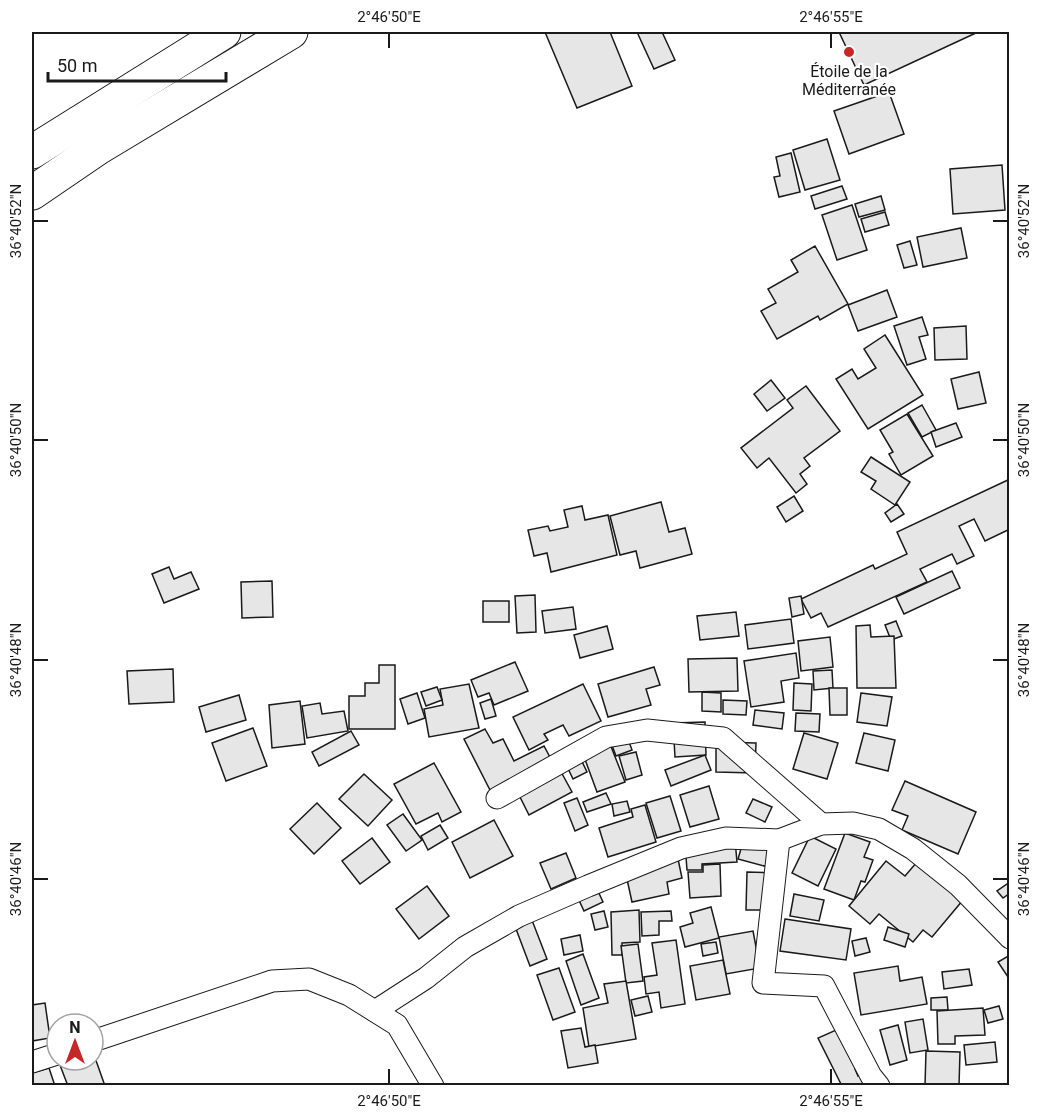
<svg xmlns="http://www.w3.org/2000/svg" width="1041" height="1117" font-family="Roboto,sans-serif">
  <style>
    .building { fill: #e6e6e6; stroke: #1a1a1a; stroke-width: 1.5 }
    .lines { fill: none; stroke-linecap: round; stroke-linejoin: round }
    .minor-casing { stroke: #1a1a1a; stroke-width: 23 }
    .motorway-casing { stroke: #1a1a1a; stroke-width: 35 }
    .minor { stroke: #fff; stroke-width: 21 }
    .motorway { stroke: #fff; stroke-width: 33 }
    .ticks { fill: none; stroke: #1a1a1a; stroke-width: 2 }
    .poi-dot { fill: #c62828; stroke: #fff; stroke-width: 2 }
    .labels { text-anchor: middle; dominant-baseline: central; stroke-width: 4.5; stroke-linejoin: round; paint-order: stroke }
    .poi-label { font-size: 16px; fill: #1a1a1a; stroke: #fff }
    .neatline { fill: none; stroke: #1a1a1a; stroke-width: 2 }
    .ticks-label { font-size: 15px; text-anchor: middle; fill: #1a1a1a }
  </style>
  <rect width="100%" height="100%" fill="#fff"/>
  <g class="building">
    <polygon points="545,32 610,32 632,86 577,108"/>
    <polygon points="637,32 662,32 675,60 654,69"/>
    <polygon points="839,32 978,32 864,85"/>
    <polygon points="889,92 904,134 849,154 834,111"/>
    <polygon points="827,139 840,180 805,190 793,150"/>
    <polygon points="791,153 800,192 779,197 774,177 780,176 776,157"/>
    <polygon points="1002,165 1005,210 953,214 950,169"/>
    <polygon points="842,186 847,199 815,209 811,196"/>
    <polygon points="881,196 885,210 859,217 855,204"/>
    <polygon points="852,205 867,250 837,260 822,215"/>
    <polygon points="885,212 889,225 865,232 861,219"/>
    <polygon points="961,228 967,258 923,267 917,237"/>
    <polygon points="910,241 917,265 904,268 897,245"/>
    <polygon points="815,246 848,304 820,320 818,316 777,339 761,311 776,303 768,289 798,272 791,260"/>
    <polygon points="887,290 897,317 858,331 848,305"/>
    <polygon points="922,317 928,335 919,337 926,359 907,365 894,326"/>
    <polygon points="966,326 967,359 935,360 934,328"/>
    <polygon points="885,335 923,395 868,429 836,379 852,369 858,379 876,368 864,349"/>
    <polygon points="979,372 986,403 958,409 951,379"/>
    <polygon points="771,380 785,398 767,411 754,394"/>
    <polygon points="806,386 840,431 804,458 810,466 800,474 807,484 796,493 769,458 757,468 741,448 793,408 787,400"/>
    <polygon points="922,405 936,430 922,437 908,413"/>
    <polygon points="907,414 933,456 901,475 889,454 893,452 880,430"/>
    <polygon points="956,423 962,437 936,447 931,432"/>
    <polygon points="871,457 910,482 895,505 871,489 876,481 861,472"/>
    <polygon points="1010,479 1010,529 985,541 974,519 959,526 974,556 957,564 952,554 920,569 927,582 828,627 821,613 811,618 801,599 873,565 875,569 907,554 897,532"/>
    <polygon points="794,496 803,511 786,522 777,507"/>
    <polygon points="661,502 669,532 685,528 692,554 640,568 636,551 620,555 610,516"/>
    <polygon points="897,504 904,514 891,522 885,513"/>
    <polygon points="582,506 585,520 608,515 617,555 551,572 547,553 534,556 528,530 548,526 550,531 568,527 564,510"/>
    <polygon points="169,567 174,579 191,572 199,589 164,603 152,574"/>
    <polygon points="952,571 960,588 904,614 896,597"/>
    <polygon points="272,581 273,617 242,618 241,582"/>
    <polygon points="535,595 536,632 517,633 515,596"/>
    <polygon points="801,596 804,614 792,617 789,598"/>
    <rect x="483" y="601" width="26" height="21"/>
    <polygon points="573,607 576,629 545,633 542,611"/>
    <polygon points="736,612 739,636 700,640 697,616"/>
    <polygon points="791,619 794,643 748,649 745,625"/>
    <polygon points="896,621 902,636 891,640 885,625"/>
    <polygon points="870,625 871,637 894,636 896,688 857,688 856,626"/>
    <polygon points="607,626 613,649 580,658 574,635"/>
    <polygon points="830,637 833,667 801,671 798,641"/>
    <polygon points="796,653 799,678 781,681 784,702 751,707 744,661"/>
    <polygon points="737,658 738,691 689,692 688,659"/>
    <polygon points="515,662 528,691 494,705 489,693 478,697 471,680"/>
    <polygon points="379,665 395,665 395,729 349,729 349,696 365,696 365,683 379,683"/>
    <polygon points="654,667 660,685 646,689 651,705 608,717 598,684"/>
    <polygon points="173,669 174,702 129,704 127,671"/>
    <polygon points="832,670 833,688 814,690 813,671"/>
    <polygon points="794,683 812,684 811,711 793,710"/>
    <polygon points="469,684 479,728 429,737 424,709 443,705 440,689"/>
    <polygon points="583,684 601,721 569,736 563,725 544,734 548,740 529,750 513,717"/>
    <polygon points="437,687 442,700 426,706 421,692"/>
    <polygon points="829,688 847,688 847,715 830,715"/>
    <polygon points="702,692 721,693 721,712 702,711"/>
    <polygon points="417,693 425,718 408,724 400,699"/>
    <polygon points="861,693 892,697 887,726 857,722"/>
    <polygon points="239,695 246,720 206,732 199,707"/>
    <polygon points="491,699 496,716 485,719 480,703"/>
    <polygon points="723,700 747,701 746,715 723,714"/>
    <polygon points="300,701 305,744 272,748 269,705"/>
    <polygon points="320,703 322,714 344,711 348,731 307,738 302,706"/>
    <polygon points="755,710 784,713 782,729 753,725"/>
    <polygon points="796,713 820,714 819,732 795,731"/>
    <polygon points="705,722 706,755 675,757 673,723"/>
    <polygon points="623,725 632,750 616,756 607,732"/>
    <polygon points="253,728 267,766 226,781 212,743"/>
    <polygon points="485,729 493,743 503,739 514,761 544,746 553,763 492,794 464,739"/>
    <polygon points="351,731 359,745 319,766 312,752"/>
    <polygon points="804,733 838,743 827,779 793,769"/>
    <polygon points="864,733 895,740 888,771 856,763"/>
    <polygon points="716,742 756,743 755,773 716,772"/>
    <polygon points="610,744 625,782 597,792 583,754"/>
    <polygon points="576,749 587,772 573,779 562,756"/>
    <polygon points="636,752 642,775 626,780 619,756"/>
    <polygon points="705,755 711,770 671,786 665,770"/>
    <polygon points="434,763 461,812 442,822 438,813 416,824 394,784"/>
    <polygon points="560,770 572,792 529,815 518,793"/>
    <polygon points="364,774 392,800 368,826 339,799"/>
    <polygon points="905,781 976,812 958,854 902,830 908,816 892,810"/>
    <polygon points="709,786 719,819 690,827 680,795"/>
    <polygon points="606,793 611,804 587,812 583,802"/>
    <polygon points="670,796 681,831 657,838 646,803"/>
    <polygon points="577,798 588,825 575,831 564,803"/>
    <polygon points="753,799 772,807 765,822 746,813"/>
    <polygon points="627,801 630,812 614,816 612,804"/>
    <polygon points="317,803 341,828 314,854 290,829"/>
    <polygon points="645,805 656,842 608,857 599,828 633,817 631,809"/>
    <polygon points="403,814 422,840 406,851 387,825"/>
    <polygon points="494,820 513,856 470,878 452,842"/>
    <polygon points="440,825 448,838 428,850 421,836"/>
    <polygon points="845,833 870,842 864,857 873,860 865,882 861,881 854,900 824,889"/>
    <polygon points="810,836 836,849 818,886 792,873"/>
    <polygon points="372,838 390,862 360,884 342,861"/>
    <polygon points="735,840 737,862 702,864 702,870 687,870 685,844"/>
    <polygon points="743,842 773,850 768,867 738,859"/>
    <polygon points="566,853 576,878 551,889 540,863"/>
    <polygon points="678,859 682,878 667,882 669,894 632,902 625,870"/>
    <polygon points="886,861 905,876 917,862 963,900 932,937 923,930 913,942 879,914 870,924 849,906"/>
    <polygon points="720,864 721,896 690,898 688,872 703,872 703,865"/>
    <polygon points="747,872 776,873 775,910 746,910"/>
    <polygon points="1010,882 1010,893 1003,898 997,891"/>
    <polygon points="427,886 449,916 419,939 396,909"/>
    <polygon points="597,889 603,902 584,911 578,898"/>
    <polygon points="794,894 824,900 819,921 790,916"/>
    <polygon points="711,907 719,938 685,947 680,927 693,923 690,913"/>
    <polygon points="639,910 640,942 622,943 622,955 612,955 611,912"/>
    <polygon points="604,911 608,927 595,930 591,914"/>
    <polygon points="671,911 672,921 659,921 659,935 642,936 641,912"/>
    <polygon points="530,915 547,959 530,966 513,921"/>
    <polygon points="785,919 851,929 846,960 780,951"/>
    <polygon points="888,927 909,934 905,947 884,940"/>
    <polygon points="753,931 760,968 726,974 719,937"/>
    <polygon points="580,935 583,951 564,955 561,939"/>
    <polygon points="866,938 870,952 855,956 852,941"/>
    <polygon points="676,940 685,1004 661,1008 659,992 646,994 644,977 657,975 652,943"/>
    <polygon points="716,942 718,953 703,956 701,944"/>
    <polygon points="638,944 643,981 626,983 621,946"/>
    <polygon points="583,954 599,998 581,1005 566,961"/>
    <polygon points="1010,955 1010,980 998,962"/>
    <polygon points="723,960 730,994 696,1000 690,966"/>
    <polygon points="898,966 900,981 922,977 927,1004 861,1015 854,973"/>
    <polygon points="559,968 575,1012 553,1020 537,975"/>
    <polygon points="969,969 972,985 944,989 942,972"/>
    <polygon points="626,981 636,1039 589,1047 583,1008 608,1003 604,984"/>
    <polygon points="648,996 652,1012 635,1016 631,1000"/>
    <polygon points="947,997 948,1010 931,1010 931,998"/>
    <polygon points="45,1003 50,1038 32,1041 32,1005"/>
    <polygon points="999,1006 1003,1019 988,1023 984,1010"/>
    <polygon points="983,1008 985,1035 955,1036 955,1044 938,1044 937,1011"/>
    <polygon points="923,1019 928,1050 910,1053 905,1022"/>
    <polygon points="898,1025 907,1060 890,1065 880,1030"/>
    <polygon points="581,1028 585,1047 595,1045 598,1063 568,1068 561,1031"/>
    <polygon points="836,1030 873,1059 855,1069 858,1076 877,1067 877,1086 842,1086 818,1038"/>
    <polygon points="995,1042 997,1062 966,1065 964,1045"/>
    <polygon points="926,1051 960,1052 959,1086 925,1086"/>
    <polygon points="93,1052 105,1086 68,1086 58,1060 93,1060"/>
    <polygon points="49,1068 55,1086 32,1086 32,1073"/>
  </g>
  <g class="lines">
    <defs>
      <g id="minor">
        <polyline points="497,798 606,737 647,730 723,738 821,824"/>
        <polyline points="779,840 763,983 824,986 871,1076 879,1086"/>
        <polyline points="375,1011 426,978 465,947 519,916 588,886 681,848 726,838 779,840 821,824 853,823 879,829 913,849 958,885 1010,938"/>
        <polyline points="93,1041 272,981 309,979 349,995 397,1025 433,1086"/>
        <polyline points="32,1062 57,1054"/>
      </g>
      <g id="motorway">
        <polyline points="32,152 224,32"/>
        <polyline points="32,193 98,148 291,32"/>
      </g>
    </defs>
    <use href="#minor" class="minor-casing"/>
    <use href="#motorway" class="motorway-casing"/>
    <use href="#minor" class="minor"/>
    <use href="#motorway" class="motorway"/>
  </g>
  <path class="ticks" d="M389,33v15M831,33v15M33,221h15M993,221h15M33,440h15M993,440h15M33,660h15M993,660h15M33,879h15M993,879h15M389,1069v15M831,1069v15"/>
  <circle class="poi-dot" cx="849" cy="52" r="6"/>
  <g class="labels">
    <g class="poi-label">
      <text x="849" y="71">Étoile de la<tspan x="849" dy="18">Méditerranée</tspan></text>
    </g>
  </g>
  <rect width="1041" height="1117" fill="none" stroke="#ffffff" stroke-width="66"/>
  <g transform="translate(75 1042)"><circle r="28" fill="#ffffff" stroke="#a3a3a3" stroke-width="1.5"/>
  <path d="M0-4.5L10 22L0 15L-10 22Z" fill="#c62828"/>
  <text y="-9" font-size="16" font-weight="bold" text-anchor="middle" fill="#1a1a1a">N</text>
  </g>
  <path d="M48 72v9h178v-9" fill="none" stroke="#1a1a1a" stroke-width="3"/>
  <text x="57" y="72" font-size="18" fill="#1a1a1a" stroke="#ffffff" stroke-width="4.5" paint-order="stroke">50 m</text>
  <rect x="33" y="33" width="975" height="1051" class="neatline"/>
  <g class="ticks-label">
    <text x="389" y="22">2°46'50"E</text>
    <text x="831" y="22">2°46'55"E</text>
    <text transform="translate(16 221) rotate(-90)" y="5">36°40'52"N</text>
    <text transform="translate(1024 221) rotate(-90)" y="5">36°40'52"N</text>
    <text transform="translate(16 440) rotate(-90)" y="5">36°40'50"N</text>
    <text transform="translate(1024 440) rotate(-90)" y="5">36°40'50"N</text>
    <text transform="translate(16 660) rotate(-90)" y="5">36°40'48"N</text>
    <text transform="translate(1024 660) rotate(-90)" y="5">36°40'48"N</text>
    <text transform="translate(16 879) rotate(-90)" y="5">36°40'46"N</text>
    <text transform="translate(1024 879) rotate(-90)" y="5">36°40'46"N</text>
    <text x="389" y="1106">2°46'50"E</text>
    <text x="831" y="1106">2°46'55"E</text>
  </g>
</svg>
